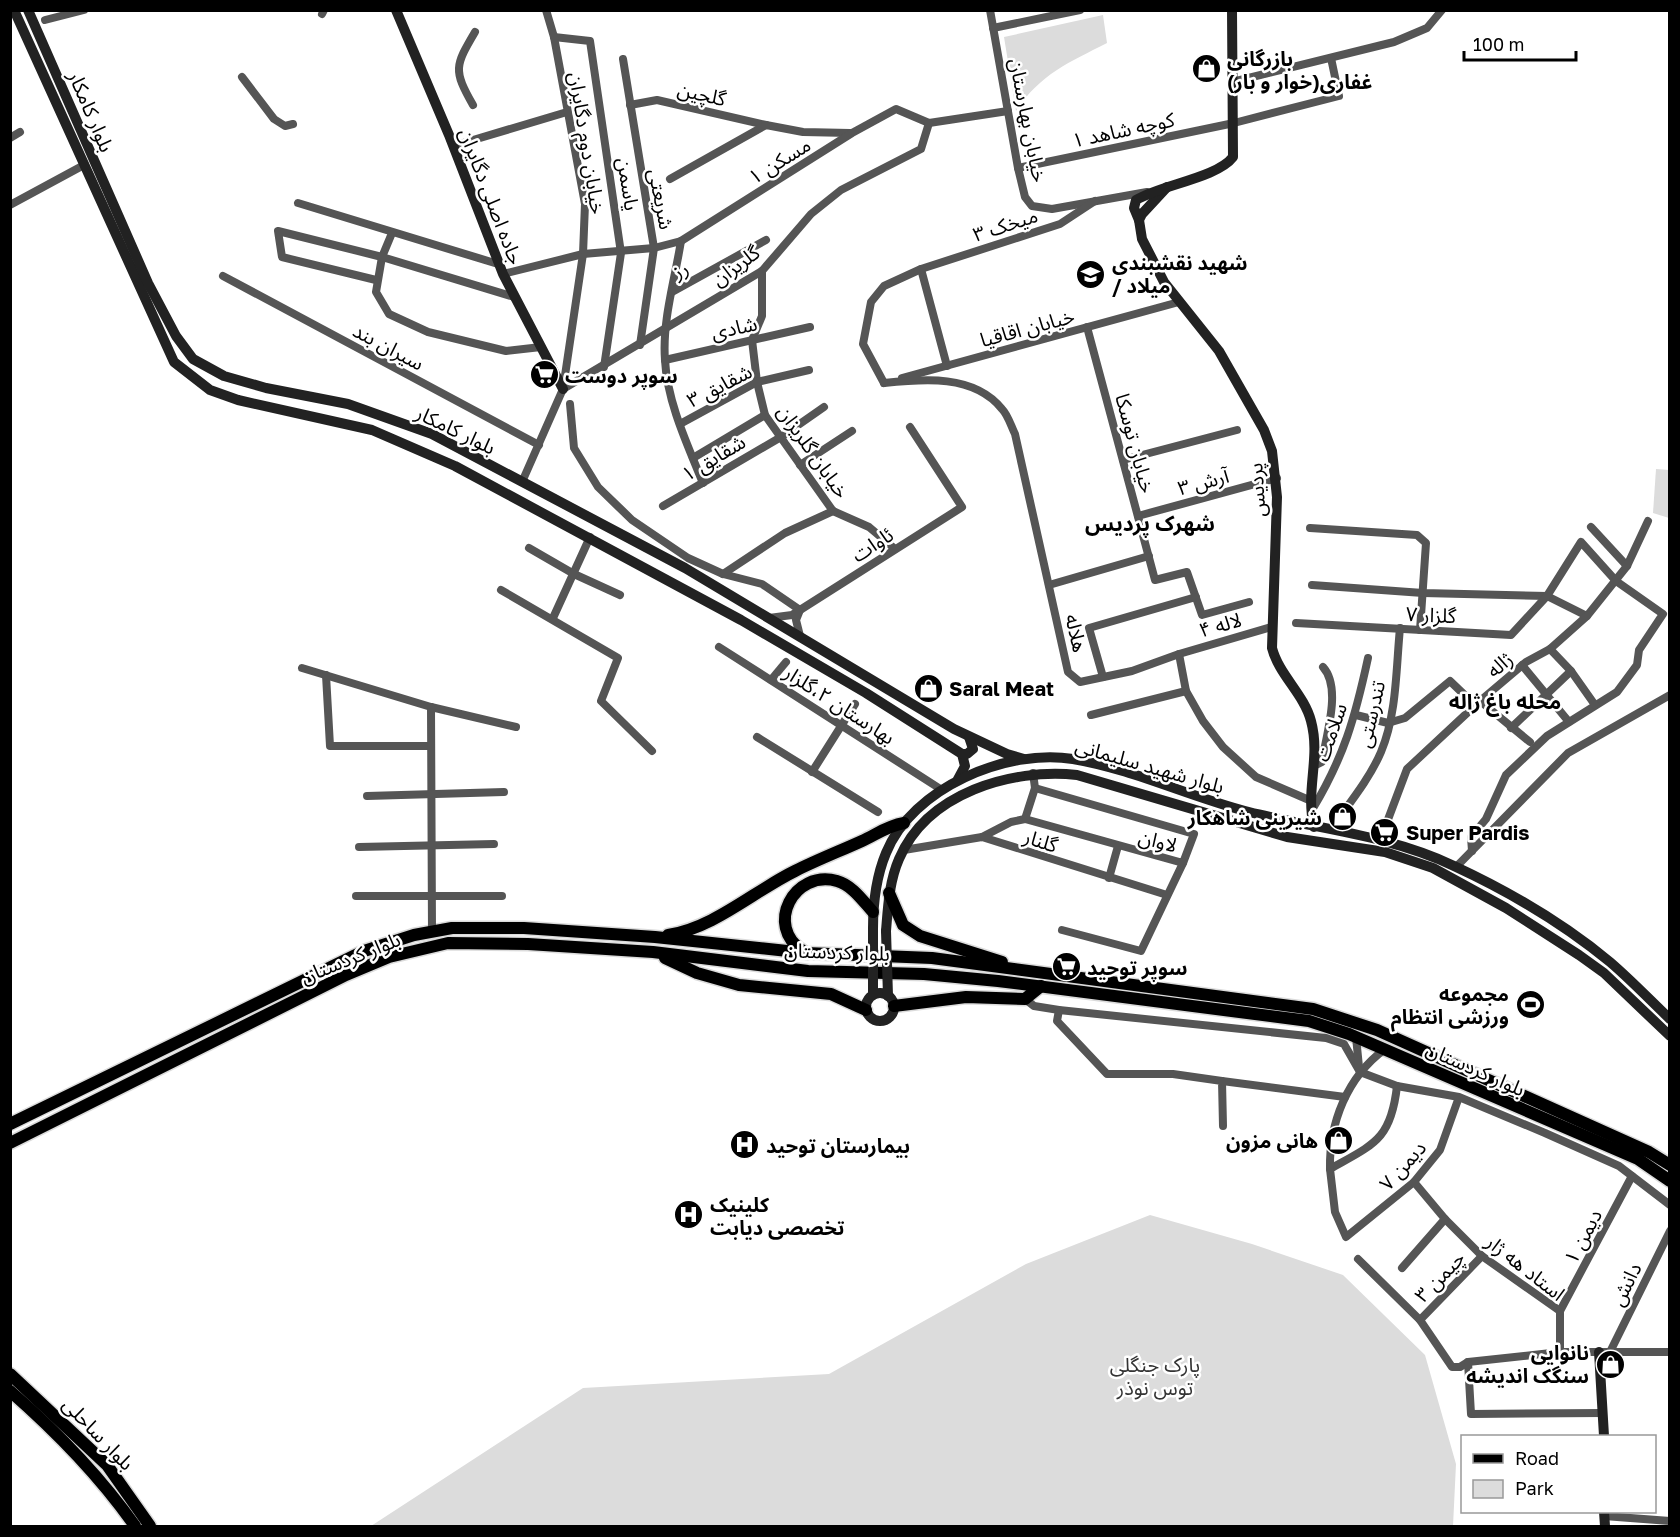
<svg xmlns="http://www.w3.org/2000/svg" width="1680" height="1537" font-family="'Golos Text','Noto Sans Arabic',sans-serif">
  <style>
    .green { fill: #dcdcdc }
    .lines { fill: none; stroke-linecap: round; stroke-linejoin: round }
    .primary-casing { stroke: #dbdbdb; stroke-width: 15 }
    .street { stroke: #555; stroke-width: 8 }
    .secondary { stroke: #222; stroke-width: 10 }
    .primary { stroke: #000; stroke-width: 12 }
    .secondary-bridge { stroke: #222; stroke-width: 10 }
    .labels { text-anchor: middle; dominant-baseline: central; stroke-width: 5; stroke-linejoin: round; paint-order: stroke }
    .poi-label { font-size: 20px; font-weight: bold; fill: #000; stroke: #fff; text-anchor: start }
    .street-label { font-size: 20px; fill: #000; stroke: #fff }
    .park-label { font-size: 20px; fill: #333; stroke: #fff }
    .neighbourhood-label { font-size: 21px; font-weight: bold; fill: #000; stroke: #fff }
  </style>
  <rect width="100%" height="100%" fill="#fff"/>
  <g class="green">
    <path d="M1103,15l4,28c-37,19 -67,31 -91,68l-12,-74z"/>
    <polygon points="1656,469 1669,470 1669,518 1653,513"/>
    <polygon points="1150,1215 1252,1244 1343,1275 1425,1355 1456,1464 1453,1526 371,1526 583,1388 829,1374 1026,1264"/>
  </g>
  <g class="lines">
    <defs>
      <g id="primary">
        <polyline points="889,893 903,925 920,936 1002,962"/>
        <path d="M668,935c46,-7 86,-44 127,-64 22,-11 45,-20 67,-30 15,-7 25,-15 42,-18"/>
        <path d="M803,951c-39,-25 -9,-82 34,-70 15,4 26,20 36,31"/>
        <polyline points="665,958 697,973 739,985 831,994 866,1010"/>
        <polyline points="894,1006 966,997 1025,999 1041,986"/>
        <polyline points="10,1124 364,951 414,935 452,928 524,928 655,937 806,953 932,958 1313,1009 1377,1030 1649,1152 1670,1165"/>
        <polyline points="10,1143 346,975 389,957 448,943 528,944 653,952 808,971 924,974 998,981 1309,1021 1349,1034 1638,1159 1670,1181"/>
        <polyline points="10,1374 107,1465 150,1526"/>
        <path d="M10,1391c48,42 89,84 125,135"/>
      </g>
    </defs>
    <use href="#primary" class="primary-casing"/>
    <g class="street">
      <polyline points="990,10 1018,168 1025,197 1032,206 1052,209 1147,192"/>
      <polyline points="322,14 324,10"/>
      <polyline points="45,20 84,10"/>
      <polyline points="993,28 1080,10"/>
      <polyline points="554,37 590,41 621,253 604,367"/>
      <polyline points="623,59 654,248 640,345"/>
      <polyline points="242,77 274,119 285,126 293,124"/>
      <polyline points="1232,82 1394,42 1427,28 1442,10"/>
      <path d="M473,105c-20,-35 -18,-39 2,-73"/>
      <polyline points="630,105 657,100 766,125"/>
      <polyline points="929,123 1008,111"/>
      <polyline points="10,138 20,132"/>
      <polyline points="453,146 567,112"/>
      <polyline points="1018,168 1234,123 1339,96 1331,58"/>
      <polyline points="670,179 766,125 803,132 850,133"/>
      <polyline points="298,203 498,264"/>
      <polyline points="10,205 84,165"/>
      <polyline points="392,233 382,257 376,292 389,314 428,332 506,351 541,347"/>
      <path d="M681,241c-6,38 -19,80 -16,119 2,41 22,84 38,123"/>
      <polyline points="921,269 947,366"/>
      <polyline points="762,271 762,316 752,340 757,382 765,415 833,511 869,527 895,549"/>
      <polyline points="503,274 583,254 654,248 681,241 852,133 896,109 929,123"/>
      <polyline points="223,276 539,445"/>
      <polyline points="376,280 282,257 278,231 382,257 514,297"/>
      <polyline points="672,292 766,240"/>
      <polyline points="1087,327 1155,580 1187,572 1202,615 1249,602"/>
      <polyline points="665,360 810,327"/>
      <polyline points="902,378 1179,302"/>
      <path d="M884,383c39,-4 90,-9 118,26 6,6 9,17 13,25l53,238 12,10 52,-11 47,-17 7,37 17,30 20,26 33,30 53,23"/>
      <polyline points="884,383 863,344 871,302 884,286 921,269 1060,224 1095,201"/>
      <polyline points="563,389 762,271 811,214 841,190 921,149 929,123"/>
      <polyline points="570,404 574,448 598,487 632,520 688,558 723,574 762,584 800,610 962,507 910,427"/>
      <polyline points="680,424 757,382 809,370"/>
      <polyline points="693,458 765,415"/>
      <polyline points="1123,460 1237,430"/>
      <polyline points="800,465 852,431"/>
      <polyline points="522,482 563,389 583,254 585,204 554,37 546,10"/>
      <polyline points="663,506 781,437 824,407"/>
      <polyline points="1138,516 1277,478"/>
      <polyline points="1591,527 1627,566"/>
      <polyline points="1310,528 1417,535 1426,543 1420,630"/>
      <polyline points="529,548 574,574 620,595"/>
      <polyline points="723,574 785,533 833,511"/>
      <polyline points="1049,585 1149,556"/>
      <polyline points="1312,585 1423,593 1547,596 1587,616"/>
      <polyline points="501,590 618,658 601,701 652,751"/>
      <polyline points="553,618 590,537"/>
      <polyline points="769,618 792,615 800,610 796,620 800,636"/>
      <polyline points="1296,623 1511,635 1547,596 1581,542 1616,581 1663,614 1639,650 1637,665 1617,692 1547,736 1506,775 1486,819 1471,837 1472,851"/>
      <polyline points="719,647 942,790"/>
      <polyline points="1550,649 1571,671 1595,705"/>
      <polyline points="1179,654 1271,627"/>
      <polyline points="1522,665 1569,722"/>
      <polyline points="302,668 431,707 516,727"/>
      <polyline points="326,675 330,746 431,746"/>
      <polyline points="1103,677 1089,628 1196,597"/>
      <polyline points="771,680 786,662"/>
      <polyline points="1480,701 1530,742"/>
      <polyline points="431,707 432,932"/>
      <polyline points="1091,715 1186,691"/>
      <polyline points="1356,715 1388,723 1405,718 1450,681 1475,705"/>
      <polyline points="1511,728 1571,671"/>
      <polyline points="757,737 878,812"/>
      <path d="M1314,766l8,-4c4,-27 20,-74 1,-95"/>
      <polyline points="812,772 855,704"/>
      <polyline points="367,796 504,792"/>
      <path d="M1312,810c32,-53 43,-92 56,-152"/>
      <polyline points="1025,819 1183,863 1194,834 1035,788 1033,773"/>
      <path d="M1331,829c17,-24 38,-49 50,-77 16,-38 15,-84 19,-124"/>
      <polyline points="982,837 1011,822 1025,819 1035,788"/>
      <polyline points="1381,838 1407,769 1480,701 1526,662 1550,649 1587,616 1627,566 1648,521"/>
      <polyline points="359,847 494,844"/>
      <polyline points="904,850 982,837 1167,895"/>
      <polyline points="1456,867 1568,753 1670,695"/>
      <polyline points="1109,878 1118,846"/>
      <polyline points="356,896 502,896"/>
      <polyline points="1062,930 1141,951 1183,863"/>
      <polyline points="1025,999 1034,1006 1059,1010 1326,1038 1344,1044 1360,1072 1397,1086"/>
      <polyline points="1059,1010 1057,1021 1107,1074 1173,1074 1222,1081 1223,1126"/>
      <polyline points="1356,1037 1359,1067"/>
      <polyline points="1222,1081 1345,1097"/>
      <path d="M1459,1097l-19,53 -26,32 -68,55 -11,-25 -5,-43c44,-25 61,-29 67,-83l62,11 86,36 74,33 51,39"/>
      <path d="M1330,1169c-1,-46 17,-92 55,-120"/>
      <polyline points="1414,1182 1445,1219 1482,1256 1560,1311 1560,1352"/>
      <polyline points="1358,1259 1420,1320 1452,1367 1460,1367 1468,1362 1560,1352 1670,1352"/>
      <polyline points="1402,1268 1445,1219"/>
      <polyline points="1560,1311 1632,1176"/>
      <polyline points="1420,1320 1482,1256"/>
      <polyline points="1610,1352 1670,1231"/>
      <polyline points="1468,1362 1471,1414 1603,1413"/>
      <polyline points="1604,1516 1670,1521"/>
    </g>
    <g class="secondary">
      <polyline points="14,10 174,362 210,390 238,400 372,430 455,466 741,620 866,693 962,754 965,766 958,779"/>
      <polyline points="28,10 148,283 176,336 193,359 224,376 266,388 348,404 432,434 685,568 954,729 1007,754 1024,759"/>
      <polyline points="396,10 449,135 503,274 563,389"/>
      <path d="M1167,187l-25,27 -3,6 3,19 22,43 55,69 45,79 8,21 5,46 -5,151c7,27 32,46 39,73 10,37 -6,69 3,106"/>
      <path d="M1139,220l-5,-12 2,-8c24,-15 81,-22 97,-43l-1,-147"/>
      <polyline points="962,754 967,754 973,749 969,737"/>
      <path d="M873,929c0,-26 3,-52 13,-76 26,-65 121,-105 187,-94 60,10 117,38 176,53 69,17 140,23 205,54 54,25 110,58 156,96 21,18 40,38 60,57"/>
      <path d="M886,931c2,-24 3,-49 13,-72 28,-66 112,-91 178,-84l210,62 98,15 48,16 73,40 73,47 25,18 66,63"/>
      <circle cx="880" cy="1007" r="14"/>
      <polyline points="1599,1352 1604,1436"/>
      <polyline points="1604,1512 1605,1526"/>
    </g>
    <use href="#primary" class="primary"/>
    <g class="secondary-bridge">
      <polyline points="873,929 873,995"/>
      <polyline points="886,931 888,996"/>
    </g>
  </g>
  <defs>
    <symbol id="shop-disc" viewBox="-11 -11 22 22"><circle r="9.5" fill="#000" stroke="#fff"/><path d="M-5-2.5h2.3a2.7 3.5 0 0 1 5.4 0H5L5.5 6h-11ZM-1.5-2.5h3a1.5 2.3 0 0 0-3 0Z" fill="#fff"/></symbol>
    <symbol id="school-disc" viewBox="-11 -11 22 22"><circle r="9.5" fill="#000" stroke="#fff"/><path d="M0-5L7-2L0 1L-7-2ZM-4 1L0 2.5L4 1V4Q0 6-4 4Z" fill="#fff"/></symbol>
    <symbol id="supermarket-disc" viewBox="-11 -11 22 22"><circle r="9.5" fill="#000" stroke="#fff"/><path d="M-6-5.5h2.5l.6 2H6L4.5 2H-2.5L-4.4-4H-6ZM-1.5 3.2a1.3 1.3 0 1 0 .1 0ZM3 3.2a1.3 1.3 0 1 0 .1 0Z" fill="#fff"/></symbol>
    <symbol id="stadium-disc" viewBox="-11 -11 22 22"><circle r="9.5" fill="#000" stroke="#fff"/><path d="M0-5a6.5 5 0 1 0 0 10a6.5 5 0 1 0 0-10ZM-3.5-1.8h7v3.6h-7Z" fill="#fff"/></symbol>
    <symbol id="hospital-disc" viewBox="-11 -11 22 22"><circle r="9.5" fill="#000" stroke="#fff"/><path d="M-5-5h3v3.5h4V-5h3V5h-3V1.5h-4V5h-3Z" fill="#fff"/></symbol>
  </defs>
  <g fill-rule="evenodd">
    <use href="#shop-disc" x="1190" y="52" width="33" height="33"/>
    <use href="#school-disc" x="1074" y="258" width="33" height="33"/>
    <use href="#supermarket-disc" x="528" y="358" width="33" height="33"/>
    <use href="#shop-disc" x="912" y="672" width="33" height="33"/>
    <use href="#shop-disc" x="1326" y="800" width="33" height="33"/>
    <use href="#supermarket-disc" x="1368" y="816" width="33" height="33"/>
    <use href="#supermarket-disc" x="1050" y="950" width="33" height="33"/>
    <use href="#stadium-disc" x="1514" y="988" width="33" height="33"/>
    <use href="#shop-disc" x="1322" y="1124" width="33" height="33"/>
    <use href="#hospital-disc" x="728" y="1128" width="33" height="33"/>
    <use href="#hospital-disc" x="672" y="1198" width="33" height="33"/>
    <use href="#shop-disc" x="1594" y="1348" width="33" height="33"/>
  </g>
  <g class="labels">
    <g class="poi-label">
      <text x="1227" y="58">بازرگانی<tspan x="1227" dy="23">غفاری(خوار و بار)</tspan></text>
      <text x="1112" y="262">شهید نقشبندی<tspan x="1112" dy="23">/ میلاد</tspan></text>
      <text x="565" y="375">سوپر دوست</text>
      <text x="949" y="688">Saral Meat</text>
      <text x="1322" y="817" text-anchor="end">شیرینی شاهکار</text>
      <text x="1406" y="832">Super Pardis</text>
      <text x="1087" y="967">سوپر توحید</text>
      <text x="1509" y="993" text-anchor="end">مجموعه<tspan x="1509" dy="23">ورزشی انتظام</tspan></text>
      <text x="1318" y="1140" text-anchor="end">هانی مزون</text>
      <text x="766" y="1145">بیمارستان توحید</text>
      <text x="710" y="1204">کلینیک<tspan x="710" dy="23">تخصصی دیابت</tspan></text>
      <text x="1589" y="1352" text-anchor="end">نانوایی<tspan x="1589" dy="23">سنگک اندیشه</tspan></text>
    </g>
    <g class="street-label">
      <text transform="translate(702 93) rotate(13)">گلچین</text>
      <text transform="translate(92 111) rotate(67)">بلوار کامکار</text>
      <text transform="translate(1029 120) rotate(79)">خیابان بهارستان</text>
      <text transform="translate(1123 129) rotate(-12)">کوچه شاهد ۱</text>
      <text transform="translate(588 143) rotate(81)">خیابان دوم دگایران</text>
      <text transform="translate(779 160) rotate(-32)">مسکن ۱</text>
      <text transform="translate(629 184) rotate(81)">یاسمن</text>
      <text transform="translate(492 196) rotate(69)">جاده اصلی دگایران</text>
      <text transform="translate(662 199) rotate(79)">شریعتی</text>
      <text transform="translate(1005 224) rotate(-18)">میخک ۳</text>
      <text transform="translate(735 265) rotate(-36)">گلریزان</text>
      <text transform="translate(680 269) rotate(-28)">رز</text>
      <text transform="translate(734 327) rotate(-12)">شادی</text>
      <text transform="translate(1027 327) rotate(-15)">خیابان اقاقیا</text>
      <text transform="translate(389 346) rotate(28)">سیران بند</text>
      <text transform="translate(719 385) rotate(-27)">شقایق ۳</text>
      <text transform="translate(456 429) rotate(26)">بلوار کامکار</text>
      <text transform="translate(1136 443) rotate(75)">خیابان توسکا</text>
      <text transform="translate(814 451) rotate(55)">خیابان گلریزان</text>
      <text transform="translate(713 457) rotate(-31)">شقایق ۱</text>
      <text transform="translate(1203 481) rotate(-15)">آرش ۳</text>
      <text transform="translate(1256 490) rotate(-94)">پردیس</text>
      <text transform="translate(872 544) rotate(-33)">ئاوات</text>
      <text transform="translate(1431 614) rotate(3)">گلزار ۷</text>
      <text transform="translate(1220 624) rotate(-16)">لاله ۴</text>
      <text transform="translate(1077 633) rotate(77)">هلاله</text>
      <text transform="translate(1499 664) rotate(-40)">ژاله</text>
      <text transform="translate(840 704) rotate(33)">بهارستان ۲،گلزار</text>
      <text transform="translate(1370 714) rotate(-77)">تندرستی</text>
      <text transform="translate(1330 732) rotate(-71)">سلامت</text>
      <text transform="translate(1150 765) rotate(16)">بلوار شهید سلیمانی</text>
      <text transform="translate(1041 840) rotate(18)">گلنار</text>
      <text transform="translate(1158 840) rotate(14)">لاوان</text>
      <text transform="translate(837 951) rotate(2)">بلوار کردستان</text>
      <text transform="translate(350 957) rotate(-22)">بلوار کردستان</text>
      <text transform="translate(1476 1068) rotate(24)">بلوار کردستان</text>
      <text transform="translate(1402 1165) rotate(-48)">دیمن ۷</text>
      <text transform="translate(1582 1236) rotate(-62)">دیمن ۱</text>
      <text transform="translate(1526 1267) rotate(38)">استاد هه ژار</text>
      <text transform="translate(1439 1276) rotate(-46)">چیمن ۳</text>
      <text transform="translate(1625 1284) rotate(-64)">دانش</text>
      <text transform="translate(99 1433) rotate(46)">بلوار ساحلی</text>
    </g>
    <g class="park-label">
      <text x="1155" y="1364">پارک جنگلی<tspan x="1155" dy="23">توس نوذر</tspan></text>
    </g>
    <g class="neighbourhood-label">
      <text x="1150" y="523">شهرک پردیس</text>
      <text x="1505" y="701">محله باغ ژاله</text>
    </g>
  </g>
  <rect width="1680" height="1537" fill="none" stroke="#000000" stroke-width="24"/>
  <rect x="1461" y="1435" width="195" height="78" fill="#ffffff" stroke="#999999" stroke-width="1.5"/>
  <rect x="1473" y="1454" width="30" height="9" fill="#000000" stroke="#999999" stroke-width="1.5"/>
  <text x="1515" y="1465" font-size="18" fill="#000000">Road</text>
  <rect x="1473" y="1480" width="30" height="18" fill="#dcdcdc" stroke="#999999" stroke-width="1.5"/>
  <text x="1515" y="1495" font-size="18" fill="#000000">Park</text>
  <path d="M1464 51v9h112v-9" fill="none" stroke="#000000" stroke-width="3"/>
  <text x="1473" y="51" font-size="18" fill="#000000" stroke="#ffffff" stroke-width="4.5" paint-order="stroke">100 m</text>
</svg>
